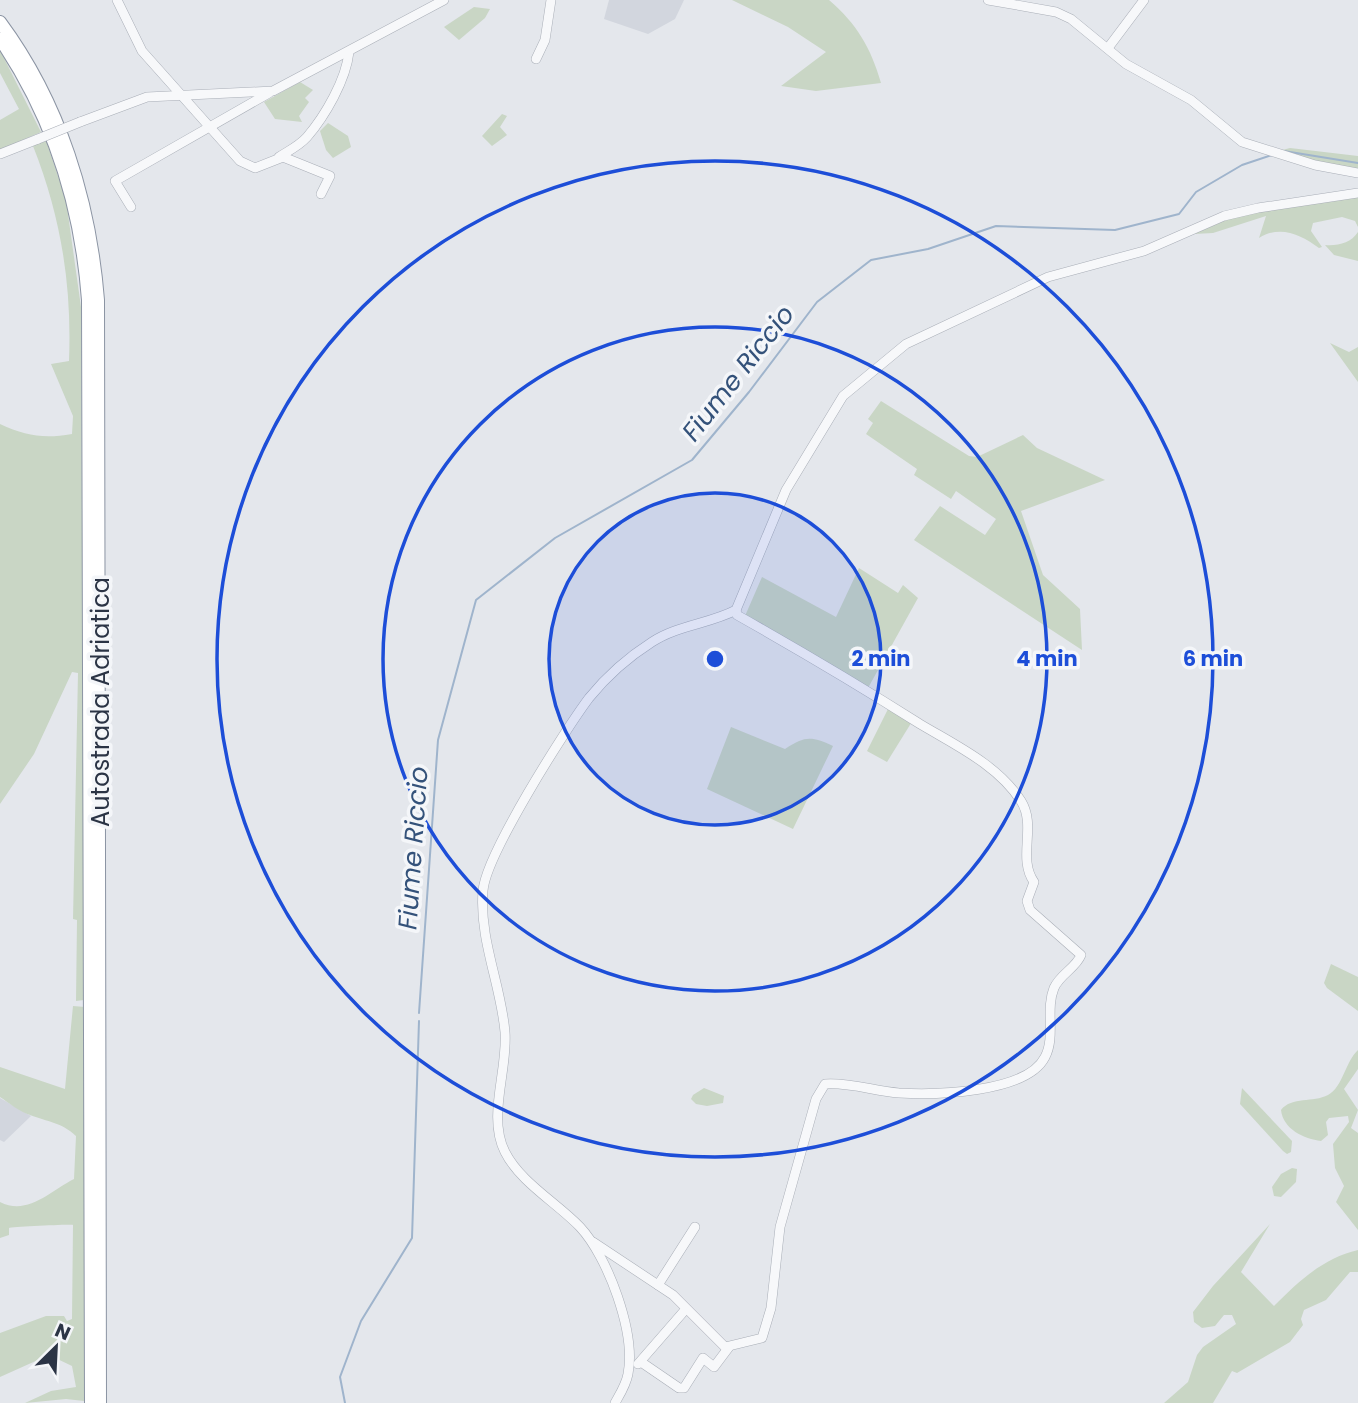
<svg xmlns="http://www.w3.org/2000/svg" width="1358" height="1403" font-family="Poppins,sans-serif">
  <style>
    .built { fill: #d2d6de }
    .green { fill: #c9d6c5 }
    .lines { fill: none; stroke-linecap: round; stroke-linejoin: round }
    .stream { stroke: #9fb4cc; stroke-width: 2 }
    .minor-casing { stroke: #a9aeb7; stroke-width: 10 }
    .highway-casing { stroke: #8b94a3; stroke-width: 14 }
    .minor { stroke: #f7f8fa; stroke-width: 9 }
    .highway { stroke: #fff; stroke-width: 12 }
    .minor-bridge-casing { stroke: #a9aeb7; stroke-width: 10; stroke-linecap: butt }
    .minor-bridge { stroke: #f7f8fa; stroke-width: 9 }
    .ring { fill: none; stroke: #1d4ed8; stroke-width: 3.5 }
    .labels { text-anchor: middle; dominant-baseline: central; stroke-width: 7; stroke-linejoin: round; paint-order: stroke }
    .street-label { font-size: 24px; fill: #2b3445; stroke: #f4f6f9 }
    .water-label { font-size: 26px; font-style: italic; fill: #34527a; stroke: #f4f6f9 }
    .centre { fill: #1d4ed8; stroke: #f4f6f9; stroke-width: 3.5 }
    .ring-label { font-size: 21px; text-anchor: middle; font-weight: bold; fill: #1d4ed8; stroke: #f4f6f9; stroke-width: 7; stroke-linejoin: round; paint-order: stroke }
  </style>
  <rect width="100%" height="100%" fill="#e4e7ec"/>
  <g class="built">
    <polygon points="609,0 684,0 675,19 648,34 604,19"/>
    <polygon points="0,1098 31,1116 4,1142 0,1140"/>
  </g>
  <g class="green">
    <path d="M732,0h97c28,24 42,48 52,83l-65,8 -35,-5 45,-34 -38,-25z"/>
    <polygon points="474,7 490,9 485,18 459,40 444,27"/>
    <polygon points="0,50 41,132 0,150 0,120 19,109 0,73"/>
    <polygon points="300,82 313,90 305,98 309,102 299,116 302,122 275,119 264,102"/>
    <polygon points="502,114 507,116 500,127 507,135 492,146 482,136"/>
    <polygon points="328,123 348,136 351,147 333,158 326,150 320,131"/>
    <path d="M46,140l20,60 15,107 3,693 -8,1 1,-81 -4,-1 5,-246 -6,-1 -38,82 -34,50v-380c26,12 44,15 72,10l1,-18 -22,-52 18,-3c3,-76 -8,-144 -36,-215z"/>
    <polygon points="1290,148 1358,156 1358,171 1275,152"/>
    <path d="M1358,195v32l-3,-6 -13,-4 -29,6 -2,8 11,16 -3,1c-19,-14 -39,-23 -60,-10l7,-22 -53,17 -19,1 48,-22z"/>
    <path d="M1358,232v29l-24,-6 -9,-10c13,1 26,-2 33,-13z"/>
    <polygon points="1330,343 1349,352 1358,347 1358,382"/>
    <polygon points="881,401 969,456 977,457 1023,435 1037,448 1105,480 1021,511 1043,575 1080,609 1082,650 914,540 940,506 985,535 996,519 956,491 951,499 914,475 917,469 866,434 873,423 868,419"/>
    <polygon points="859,568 898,593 903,585 918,598 868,688 745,616 762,577 836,617"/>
    <polygon points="890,705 913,720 887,762 867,751"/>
    <path d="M731,727l54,22c20,-13 26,-13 48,-3l-40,83 -86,-40z"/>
    <polygon points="1331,964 1358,977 1358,1011 1327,988 1324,983"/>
    <path d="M73,1006l12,1 -1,394 -18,-2 -41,4 26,-12 25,-4 -4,-21 -23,-11 -49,22v-44l46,-17h18l3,5 5,-2 1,-94c-4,-1 -61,2 -64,3v7l-9,3v-36c28,14 50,-11 74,-23l2,-43c-15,-14 -28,-14 -46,-21 -10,-3 -21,-12 -30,-18v-30l65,22z"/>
    <path d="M1358,1050v19l-14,20 14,21 -7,18 7,5v97l-22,-28 8,-16 -9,-18 -2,-24 16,-22 -1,-6 -19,2 -3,4 2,13 -7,6c-17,-2 -38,-12 -40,-31 11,-14 32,-7 47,-15 15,-8 17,-33 30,-45z"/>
    <polygon points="704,1088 724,1096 723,1103 707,1106 696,1104 691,1099 693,1095"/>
    <polygon points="1242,1088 1292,1141 1291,1152 1287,1154 1283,1151 1240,1104"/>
    <polygon points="1292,1168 1297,1169 1296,1182 1281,1197 1274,1196 1272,1187 1281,1174"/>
    <path d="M1270,1224l-29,48 33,34c24,-24 49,-48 84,-56v22h-8l-24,28 -22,10 -3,9 2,6 -13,17 -53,31 -5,-2 -19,32h-49l24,-21 9,-27 6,-8 33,-23 -4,-9h-8l-9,11 -13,2 -8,-6 -1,-10 20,-26z"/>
  </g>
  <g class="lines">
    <g class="stream">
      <polyline points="1284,151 1358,163"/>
      <polyline points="419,1013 438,740 476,600 555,538 692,460 749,392 817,302 871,260 928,249 996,226 1115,230 1179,214 1196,192 1242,165 1272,155"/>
      <polyline points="345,1403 340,1377 361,1321 412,1238 419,1021"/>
    </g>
    <defs>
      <g id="minor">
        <polyline points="117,0 142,51 240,161 255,168 283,157 330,176 321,194"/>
        <polyline points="988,0 1056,12 1071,19 1126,64 1191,100 1242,142 1315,165 1358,173"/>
        <polyline points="1108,48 1144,0"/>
        <polyline points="536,59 545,40 551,0"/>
        <polyline points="80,122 147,97 273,91 444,0"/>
        <polyline points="0,154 38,139"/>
        <path d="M279,157c9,-6 20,-11 28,-20 18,-21 39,-57 42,-85"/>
        <polyline points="131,207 115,181 269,93"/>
        <path d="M593,1242l80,53 52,52 37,-9 9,-30 9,-81 36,-128 9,-15c24,-2 49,7 74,9 36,2 128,0 146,-36 11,-21 0,-47 9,-69 6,-14 22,-20 27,-33l-51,-45 -3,-9 7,-19c-17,-24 3,-56 -13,-81 -23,-36 -66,-56 -101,-77 -60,-38 -121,-74 -183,-109l-1,-5"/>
        <polyline points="658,1285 695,1227"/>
        <polyline points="641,1362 679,1388 684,1388 703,1358 714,1367 729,1347"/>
        <polyline points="638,1364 685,1310"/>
        <path d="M615,1403c5,-9 11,-18 13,-29 8,-41 -20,-117 -48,-147 -23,-24 -60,-45 -75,-75 -18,-35 3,-82 0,-120 -4,-47 -26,-93 -22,-141 2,-35 82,-161 106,-193 17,-21 41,-42 63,-56 26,-17 57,-18 84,-32l50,-120 57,-94 63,-52 142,-67 96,-26 80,-35 34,-8 100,-15"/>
      </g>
      <g id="highway">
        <path d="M0,22c60,81 90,179 98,278l2,1103"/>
        <path d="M0,39c53,78 81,167 88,261l3,1103"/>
      </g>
    </defs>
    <use href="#minor" class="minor-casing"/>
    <use href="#highway" class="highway-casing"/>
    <use href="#minor" class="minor"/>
    <use href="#highway" class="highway"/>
    <defs>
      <polyline id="minor-bridge" points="38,139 80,122"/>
    </defs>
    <use href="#minor-bridge" class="minor-bridge-casing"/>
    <use href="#minor-bridge" class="minor-bridge"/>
  </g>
  <circle cx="715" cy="659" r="166" fill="#1d4ed8" fill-opacity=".12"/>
  <g class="ring">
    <circle cx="715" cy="659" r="166"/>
    <circle cx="715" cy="659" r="332"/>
    <circle cx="715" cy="659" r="498"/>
  </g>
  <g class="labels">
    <g class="street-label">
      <text transform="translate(100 702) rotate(-90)">Autostrada Adriatica</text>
    </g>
    <g class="water-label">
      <text transform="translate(738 373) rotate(-52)">Fiume Riccio</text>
      <text transform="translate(413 848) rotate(-86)">Fiume Riccio</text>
    </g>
  </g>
  <circle cx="715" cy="659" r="10" class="centre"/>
  <g class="ring-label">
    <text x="881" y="666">2 min</text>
    <text x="1047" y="666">4 min</text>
    <text x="1213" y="666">6 min</text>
  </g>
  <g transform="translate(56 1347) rotate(24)" stroke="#f4f6f9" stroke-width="5" paint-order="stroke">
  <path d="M0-5L12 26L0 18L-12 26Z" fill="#2b3445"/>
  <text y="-10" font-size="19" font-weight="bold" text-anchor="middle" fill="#2b3445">N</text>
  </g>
</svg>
